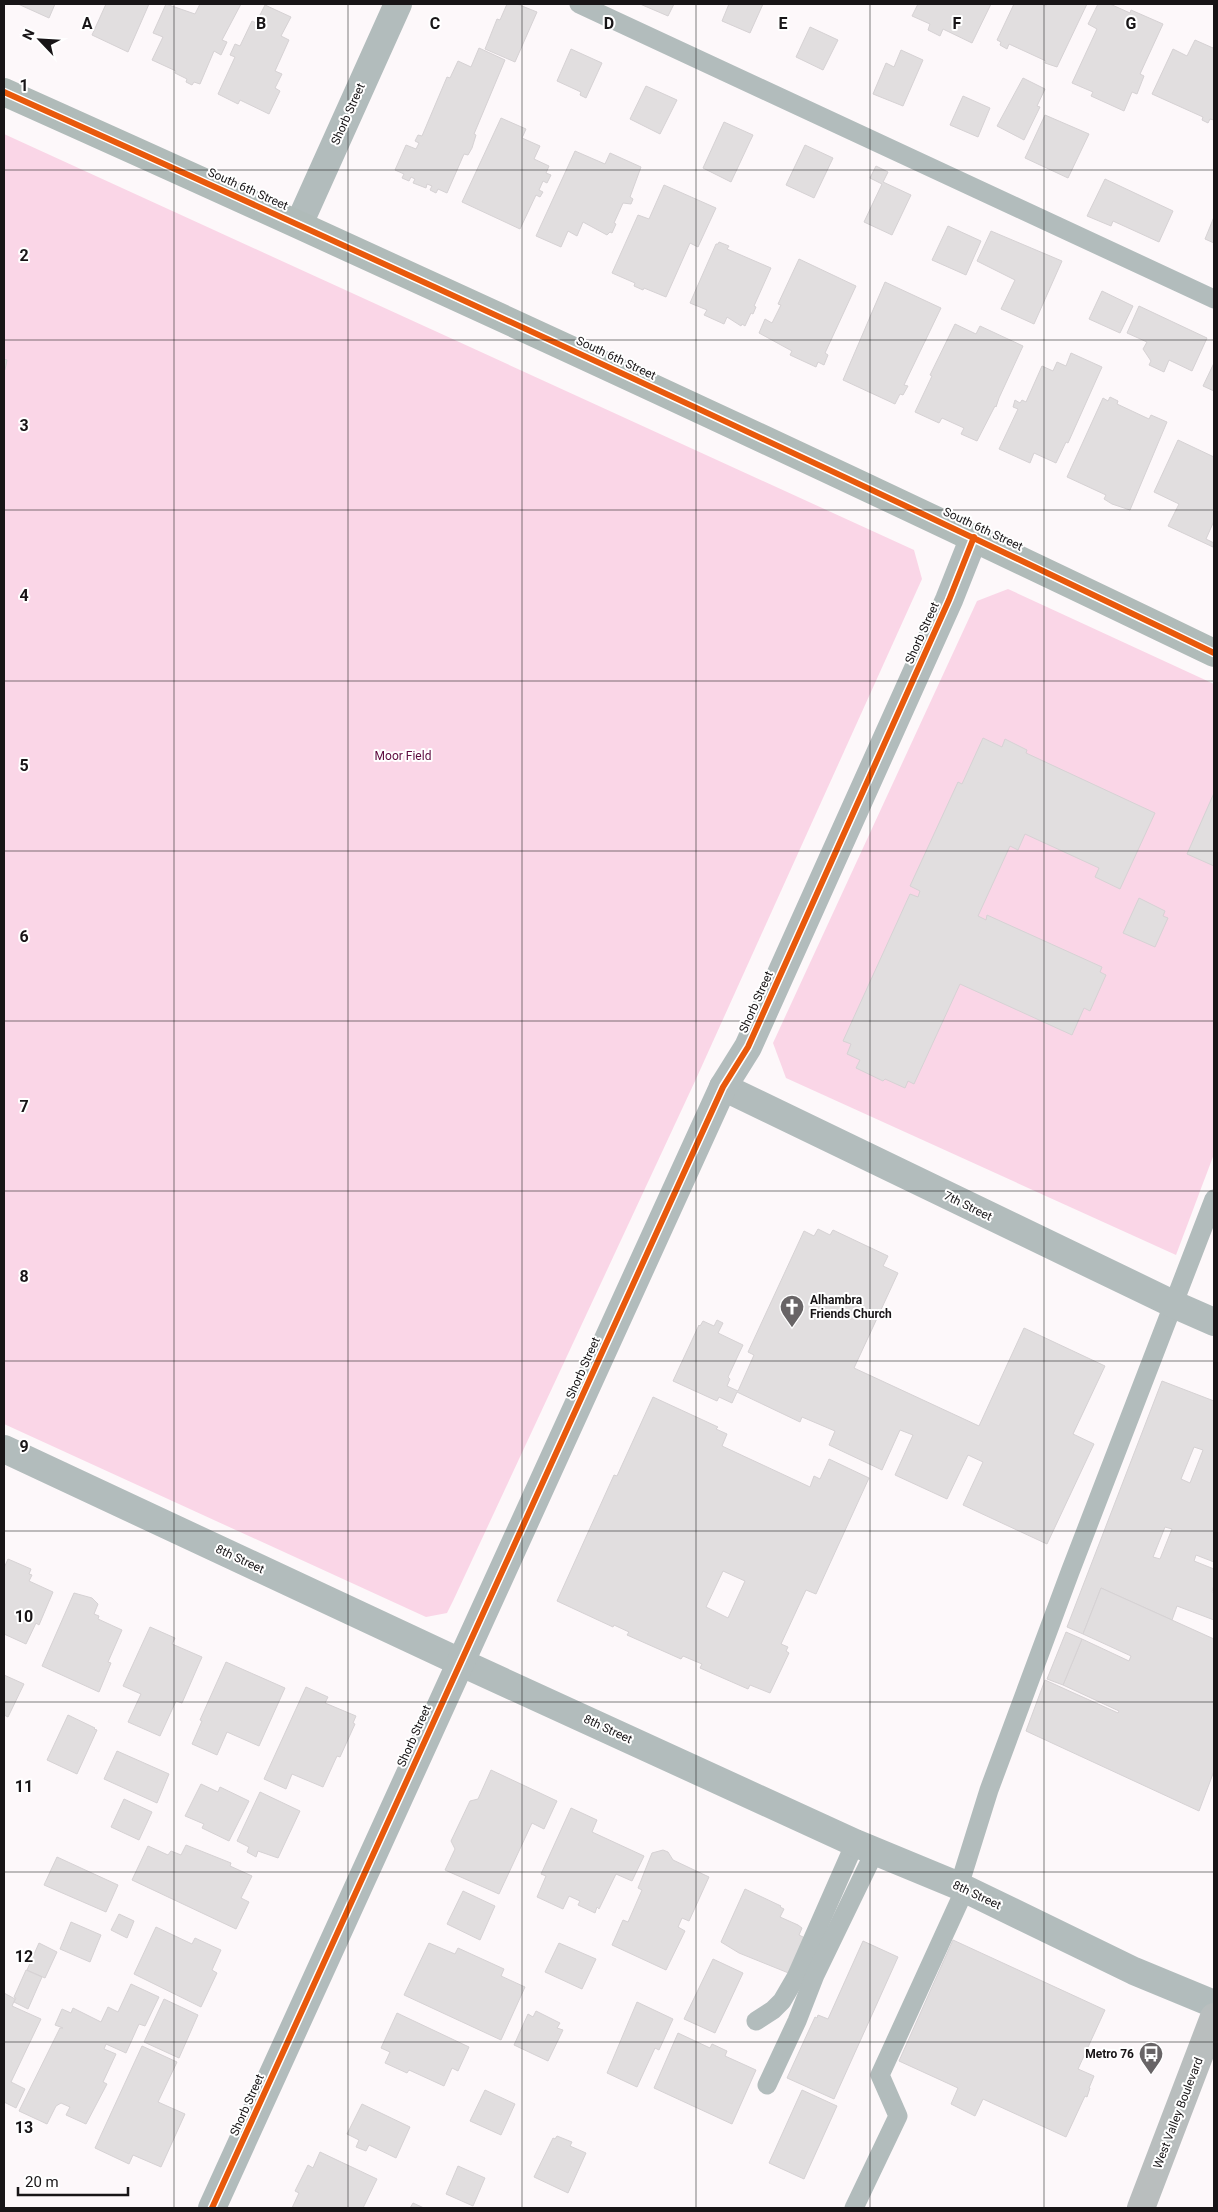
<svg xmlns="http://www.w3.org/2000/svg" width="1218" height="2212" font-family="Roboto,sans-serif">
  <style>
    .green { fill: #fad6e7 }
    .building { fill: #e1dedf; stroke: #d6d2d4; fill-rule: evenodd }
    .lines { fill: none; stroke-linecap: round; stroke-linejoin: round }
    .lane { stroke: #b2bcbc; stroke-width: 19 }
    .street { stroke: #b2bcbc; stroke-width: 28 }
    .secondary { stroke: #b0bbb9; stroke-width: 28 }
    .primary { stroke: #b9bebe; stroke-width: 28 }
    .cycleway-casing { stroke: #fff; stroke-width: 9 }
    .cycleway { stroke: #e8590c; stroke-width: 6 }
    .grid { fill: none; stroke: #181517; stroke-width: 1; stroke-opacity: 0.55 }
    .labels { text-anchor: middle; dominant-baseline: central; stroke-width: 4; stroke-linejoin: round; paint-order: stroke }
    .street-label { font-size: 12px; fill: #181517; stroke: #fff }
    .park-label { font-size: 12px; fill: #5d093d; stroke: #fff }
    .poi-label { font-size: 12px; font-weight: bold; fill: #181517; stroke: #fff; text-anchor: start }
    .grid-label { font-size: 16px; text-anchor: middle; font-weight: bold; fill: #181517; stroke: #fff; stroke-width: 4; stroke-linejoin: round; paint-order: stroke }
  </style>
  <rect width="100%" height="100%" fill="#fdf8fa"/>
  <g class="green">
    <polygon points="4,134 914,550 922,579 696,1079 453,1601 447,1613 426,1617 4,1424"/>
    <polygon points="1008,589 1214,684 1214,1154 1176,1255 786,1078 773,1043 977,601"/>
  </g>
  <g class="building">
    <polygon points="18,4 55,4 49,18"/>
    <polygon points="106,4 149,4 128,52 92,35"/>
    <polygon points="166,4 195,14 200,4 241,4 222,40 227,42 221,55 214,51 200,84 194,82 192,85 186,82 187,79 175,73 176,71 152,60 163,37 153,33"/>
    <polygon points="507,4 517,4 537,12 515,62 485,49 497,19 500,20"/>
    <polygon points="640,4 674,4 668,16"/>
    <polygon points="729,4 763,4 750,33 722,21"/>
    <polygon points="918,4 991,4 972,43 943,29 940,36 928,30 930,24 912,16"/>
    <polygon points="1014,4 1041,4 1046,6 1046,4 1087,4 1057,67 1045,63 1046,61 1009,44 1007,49 1000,45 1001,42 997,40"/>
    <polygon points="1098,4 1110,4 1130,13 1131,10 1163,24 1140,74 1144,76 1137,94 1132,92 1124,111 1091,96 1093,92 1072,83 1097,29 1088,24"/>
    <polygon points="265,5 291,17 281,36 289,40 275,71 282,74 275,88 280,91 269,114 240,100 238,104 218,94 235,57 230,55 235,44 240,46 252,21 256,23"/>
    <polygon points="810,27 838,40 823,70 796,57"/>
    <polygon points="1195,40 1213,48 1214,46 1214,120 1210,119 1208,123 1202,120 1203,117 1152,94 1173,49 1187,56"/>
    <polygon points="479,48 505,60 474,134 476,135 472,148 468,155 464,154 447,193 438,189 436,193 430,190 432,186 427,184 426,188 413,183 415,179 411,177 409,181 402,178 404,174 395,170 406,145 416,149 419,143 415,141 418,135 422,136 447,77 450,78 458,61 471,67"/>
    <polygon points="571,49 602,63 586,98 580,95 581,92 557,81"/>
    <polygon points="901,50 923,60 903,106 873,94 886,63 894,67"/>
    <polygon points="1023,78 1045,89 1037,106 1040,107 1024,140 997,126"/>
    <polygon points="646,86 677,100 660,134 630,119"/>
    <polygon points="963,96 990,108 978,137 950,125"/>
    <polygon points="1045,115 1089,134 1068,178 1025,158"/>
    <polygon points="501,118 526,129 522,138 540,146 534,159 549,166 546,173 551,175 547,183 543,181 539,190 543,192 540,197 536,195 520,229 462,202"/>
    <polygon points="724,122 753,135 731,182 703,168"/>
    <polygon points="805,145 833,158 814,198 786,185"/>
    <polygon points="575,151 605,164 610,153 641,167 630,197 633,199 631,204 623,203 614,223 616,224 612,233 610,232 607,235 583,222 577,236 568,231 561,247 536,236"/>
    <polygon points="876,166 888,172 883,182 911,195 892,235 864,222 882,184 870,178"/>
    <polygon points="1105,179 1173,211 1159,242 1113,221 1111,226 1087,216"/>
    <polygon points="664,185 716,208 698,247 690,243 666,297 644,288 643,290 634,286 635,283 612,273 638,215 649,219"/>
    <polygon points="1214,217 1214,243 1205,239"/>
    <polygon points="948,226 981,241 966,275 932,260"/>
    <polygon points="991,231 1062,261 1034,324 1001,309 1015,280 977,261"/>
    <polygon points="719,242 729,246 727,249 771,268 754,306 756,307 753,314 751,313 745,326 742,324 741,326 727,317 724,324 704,315 707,310 690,303 716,244 718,244"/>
    <polygon points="799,259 856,286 825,353 828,355 824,365 818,362 816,367 790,355 792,351 759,333 765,319 772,323 781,305 778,304"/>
    <polygon points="885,282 941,308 904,385 908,386 903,395 900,394 895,404 843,380"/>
    <polygon points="1102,291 1133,306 1120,333 1089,319"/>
    <polygon points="1139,306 1207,338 1192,371 1169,360 1164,372 1149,365 1151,361 1143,349 1147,342 1127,333"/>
    <polygon points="955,324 976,334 980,326 1023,346 999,398 996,407 995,406 977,441 961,434 964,428 942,418 939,423 915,412 932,376 930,375"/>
    <polygon points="1071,353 1102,367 1068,443 1066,442 1056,463 1034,453 1030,463 999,449 1018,409 1013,407 1015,400 1020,403 1022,400 1026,402 1042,366 1053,371 1057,362 1066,366"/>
    <polygon points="4,359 7,360 5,370 4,370"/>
    <polygon points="1214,363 1214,391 1203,386"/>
    <polygon points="1110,397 1118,401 1117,404 1149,419 1151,415 1167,422 1130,510 1112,504 1104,499 1106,495 1067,477 1103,398 1108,401"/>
    <polygon points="1178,440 1214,457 1214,521 1206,539 1214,543 1213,547 1168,526 1179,504 1154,492"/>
    <polygon points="983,738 1002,747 1005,739 1027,750 1026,753 1155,813 1120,889 1095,877 1099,868 1025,834 1018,850 1010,846 978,916 986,920 987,915 1102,967 1100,972 1106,975 1090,1011 1084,1008 1072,1035 960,984 914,1084 908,1081 905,1088 885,1079 883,1081 856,1068 860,1060 847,1054 851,1044 843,1041 910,894 918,897 920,891 910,886 958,782 962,784"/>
    <polygon points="1214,793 1214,866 1187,854"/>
    <polygon points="1139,898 1165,911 1163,916 1168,918 1155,947 1123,933"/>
    <polygon points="818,1229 830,1235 833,1230 888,1256 883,1266 898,1273 854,1368 979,1426 1024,1328 1105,1366 1073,1434 1094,1444 1047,1544 963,1505 983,1462 968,1455 947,1499 895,1475 913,1435 900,1430 882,1470 829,1445 835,1431 802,1417 800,1422 737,1392 732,1403 719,1397 717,1401 673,1381 699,1325 700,1326 703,1321 714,1326 717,1320 723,1323 718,1333 743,1345 728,1377 730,1379 727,1386 738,1391 754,1355 748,1352 804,1231 814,1236"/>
    <path d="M1162,1381l52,20v161l-18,-7 -2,6 20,8v16l-2,7 2,1v27l-37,-14 -5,14 -71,-32 -18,46 -16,-7zM1194,1447l9,3 -13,33 -9,-4zM1165,1527l7,2 -12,30 -7,-2z"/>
    <path d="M653,1397l65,30 -2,2 11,5 -5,12 88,41 4,-11 6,3 9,-20 40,19 -53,116 -10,-4 -25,54 7,3 -2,4 3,2 -19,40 -20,-8 -2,4 -48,-21 2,-4 -19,-8 -2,3 -54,-24 2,-3 -15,-7 -1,2 -56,-26 57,-126 3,1zM723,1571l22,10 -17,37 -22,-11z"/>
    <polygon points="8,1559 31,1569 29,1574 32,1575 29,1581 53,1592 39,1625 36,1623 26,1644 4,1634 4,1568"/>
    <polygon points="1101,1588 1214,1639 1214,1771 1199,1811 1026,1731 1045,1680 1118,1713 1119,1711 1063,1685 1082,1639 1129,1661 1131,1656 1083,1634"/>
    <polygon points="74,1593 92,1598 98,1604 94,1614 99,1616 98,1619 122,1630 108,1662 111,1663 99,1692 42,1666"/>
    <polygon points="150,1627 175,1638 172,1644 202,1657 182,1703 176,1701 160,1736 128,1722 141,1694 123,1686"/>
    <polygon points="1066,1632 1082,1639 1063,1685 1047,1679"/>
    <polygon points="226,1662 285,1688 259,1746 227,1732 217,1755 192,1744 202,1721 200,1720"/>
    <polygon points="4,1675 24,1684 8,1717 4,1715"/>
    <polygon points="306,1687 328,1697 325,1703 356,1716 353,1723 355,1724 340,1757 337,1756 323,1787 292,1774 286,1789 264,1779"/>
    <polygon points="68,1715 95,1728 94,1729 97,1730 77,1774 47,1760"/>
    <polygon points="117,1751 169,1774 157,1803 104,1779"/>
    <polygon points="491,1770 557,1801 544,1829 532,1823 499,1894 445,1870 455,1849 451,1841 470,1801 478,1799"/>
    <polygon points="201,1784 218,1792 220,1787 249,1801 229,1841 202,1828 204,1824 185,1816"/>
    <polygon points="260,1792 300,1811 278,1858 258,1851 256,1857 247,1852 249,1847 237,1841"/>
    <polygon points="124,1799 152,1812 139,1840 111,1827"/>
    <polygon points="571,1808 597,1820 592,1832 644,1856 632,1881 616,1874 599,1909 597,1907 595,1913 578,1905 580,1901 569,1896 563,1909 537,1897 546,1876 541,1874"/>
    <polygon points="186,1845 231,1863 230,1866 252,1876 241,1898 249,1902 236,1929 132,1880 148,1846 168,1855 171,1851 181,1855"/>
    <polygon points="663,1850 668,1852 673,1860 709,1877 689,1921 682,1918 678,1927 685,1931 666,1970 612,1945 623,1920 628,1922 642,1890 638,1888 652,1853"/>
    <polygon points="57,1857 118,1885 106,1912 44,1885"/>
    <polygon points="745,1889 781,1906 780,1907 784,1909 780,1917 798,1925 802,1928 799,1935 807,1939 791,1974 739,1953 721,1942"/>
    <polygon points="463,1891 495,1906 480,1940 447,1924"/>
    <polygon points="119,1914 134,1921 127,1938 111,1930"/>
    <polygon points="71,1922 101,1935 90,1962 60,1949"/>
    <polygon points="156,1927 192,1944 195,1938 221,1950 212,1970 217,1973 201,2007 134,1974"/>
    <polygon points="953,1940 1105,2010 1078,2069 1094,2076 1089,2088 1090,2088 1087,2097 1085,2096 1066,2137 983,2099 975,2116 951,2104 958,2088 899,2061"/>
    <polygon points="863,1941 898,1957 834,2099 787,2078 815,2017 817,2018 818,2015 828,2019"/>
    <polygon points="39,1943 57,1952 45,1978 27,1970"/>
    <polygon points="429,1943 455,1954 458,1948 504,1969 501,1976 525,1987 501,2040 404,1995"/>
    <polygon points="559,1943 596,1959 582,1989 545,1972"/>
    <polygon points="713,1959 743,1973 715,2033 684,2019"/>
    <polygon points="26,1970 42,1977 28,2009 14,2002 16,1998 14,1997"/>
    <polygon points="131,1984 159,1997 145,2026 139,2024 126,2053 106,2044 104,2049 116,2054 103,2082 107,2084 86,2124 66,2115 70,2107 61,2103 56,2106 47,2124 19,2111 60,2028 63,2028 55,2025 62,2009 71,2013 73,2008 101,2022 108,2007 118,2012"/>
    <polygon points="4,1993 15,1999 12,2006 41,2019 11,2082 25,2089 16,2108 4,2102"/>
    <polygon points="164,1999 198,2015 179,2058 144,2042"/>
    <polygon points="637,2002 673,2019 659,2050 655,2048 637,2087 607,2073"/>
    <polygon points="536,2011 560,2023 557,2028 563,2030 548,2061 514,2045 528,2014 533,2017"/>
    <polygon points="397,2013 469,2047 458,2071 452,2068 444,2086 409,2070 407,2073 385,2063 390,2052 381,2048"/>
    <polygon points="678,2033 710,2048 712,2044 727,2051 725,2056 756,2070 732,2124 654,2088"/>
    <polygon points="142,2046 177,2062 158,2102 185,2114 161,2167 133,2155 129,2164 95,2148"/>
    <polygon points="485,2090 515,2104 501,2135 470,2121"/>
    <polygon points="802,2090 837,2106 804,2179 769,2163"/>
    <polygon points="362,2104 410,2127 396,2158 369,2145 366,2151 356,2147 359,2140 347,2134"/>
    <polygon points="557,2136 572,2142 570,2146 586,2153 568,2193 534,2177 553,2138 555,2139"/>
    <polygon points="320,2152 377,2179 363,2208 292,2208 299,2193 295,2191 308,2165 313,2168"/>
    <polygon points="458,2166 485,2178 473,2206 446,2194"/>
    <polygon points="413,2203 424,2208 410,2208"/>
  </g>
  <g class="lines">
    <g class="lane">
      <polyline points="579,4 1214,299"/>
      <polyline points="959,1886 989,1790 1070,1572 1214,1199"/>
      <polyline points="756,2021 773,2010 782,2001 796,1977 855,1843"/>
      <polyline points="767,2085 797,2021 815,1975 875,1851"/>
      <polyline points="854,2208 898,2116 880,2075 965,1889"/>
    </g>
    <g class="street">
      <polyline points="299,224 398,4"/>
      <polyline points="723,1087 1173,1304 1214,1322"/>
      <polyline points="4,1449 462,1663 855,1843 959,1886 1134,1971 1214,2004"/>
      <polyline points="212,2208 723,1087 748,1047 949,600 974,537"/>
    </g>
    <path class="secondary" d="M4,92c406,182 810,368 1210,561"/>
    <polyline class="primary" points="1141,2208 1214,2017"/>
    <defs>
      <g id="cycleway">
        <path d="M4,92c406,182 810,368 1210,561"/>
        <polyline points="212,2208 723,1087 748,1047 949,600 974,537"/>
      </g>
    </defs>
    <use href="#cycleway" class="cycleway-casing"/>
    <use href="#cycleway" class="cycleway"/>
  </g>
  <path class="grid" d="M174,4v2204M348,4v2204M522,4v2204M696,4v2204M870,4v2204M1044,4v2204M4,170h1210M4,340h1210M4,510h1210M4,681h1210M4,851h1210M4,1021h1210M4,1191h1210M4,1361h1210M4,1531h1210M4,1702h1210M4,1872h1210M4,2042h1210"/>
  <defs>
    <symbol id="church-pin" viewBox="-11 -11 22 30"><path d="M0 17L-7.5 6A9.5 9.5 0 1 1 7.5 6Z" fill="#686466" stroke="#fff"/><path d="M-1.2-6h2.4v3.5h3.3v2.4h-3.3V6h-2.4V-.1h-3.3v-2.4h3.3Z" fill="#fff"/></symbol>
    <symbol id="bus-pin" viewBox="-11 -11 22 30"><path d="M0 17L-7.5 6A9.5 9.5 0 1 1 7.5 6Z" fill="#686466" stroke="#fff"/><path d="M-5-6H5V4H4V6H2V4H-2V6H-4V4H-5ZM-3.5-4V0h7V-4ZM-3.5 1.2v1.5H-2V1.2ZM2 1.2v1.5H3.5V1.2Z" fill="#fff"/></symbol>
  </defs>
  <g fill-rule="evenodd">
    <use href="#church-pin" x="778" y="1293" width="28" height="38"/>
    <use href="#bus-pin" x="1137" y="2040" width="28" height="38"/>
  </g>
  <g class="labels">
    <g class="street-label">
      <text transform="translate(348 114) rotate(-66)">Shorb Street</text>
      <text transform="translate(248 189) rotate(24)">South 6th Street</text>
      <text transform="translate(616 358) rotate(25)">South 6th Street</text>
      <text transform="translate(983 529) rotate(25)">South 6th Street</text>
      <text transform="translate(922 633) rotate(-66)">Shorb Street</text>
      <text transform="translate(756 1002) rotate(-66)">Shorb Street</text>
      <text transform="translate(968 1206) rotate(26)">7th Street</text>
      <text transform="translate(583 1368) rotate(-66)">Shorb Street</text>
      <text transform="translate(240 1559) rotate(25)">8th Street</text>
      <text transform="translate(608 1729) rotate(25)">8th Street</text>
      <text transform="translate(414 1736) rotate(-66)">Shorb Street</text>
      <text transform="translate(977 1895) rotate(25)">8th Street</text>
      <text transform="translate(247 2105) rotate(-66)">Shorb Street</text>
      <text transform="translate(1178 2113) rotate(-69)">West Valley Boulevard</text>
    </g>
    <g class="park-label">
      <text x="403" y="756">Moor Field</text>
    </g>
    <g class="poi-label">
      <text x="810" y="1300">Alhambra<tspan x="810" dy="14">Friends Church</tspan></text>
      <text x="1134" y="2054" text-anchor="end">Metro 76</text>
    </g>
  </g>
  <g class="grid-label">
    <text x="87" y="29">A</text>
    <text x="261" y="29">B</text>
    <text x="435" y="29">C</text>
    <text x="609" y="29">D</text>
    <text x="783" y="29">E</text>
    <text x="957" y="29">F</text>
    <text x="1131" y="29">G</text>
    <text x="24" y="91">1</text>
    <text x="24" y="261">2</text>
    <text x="24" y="431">3</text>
    <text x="24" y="601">4</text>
    <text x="24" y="771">5</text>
    <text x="24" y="942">6</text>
    <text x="24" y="1112">7</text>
    <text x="24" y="1282">8</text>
    <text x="24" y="1452">9</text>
    <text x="24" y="1622">10</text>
    <text x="24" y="1792">11</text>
    <text x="24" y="1962">12</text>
    <text x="24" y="2133">13</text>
  </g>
  <rect width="1218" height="2212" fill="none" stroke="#181517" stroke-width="10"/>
  <g transform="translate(40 40) rotate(295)" stroke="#ffffff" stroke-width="4" paint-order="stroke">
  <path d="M0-4L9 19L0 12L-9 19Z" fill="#181517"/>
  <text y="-8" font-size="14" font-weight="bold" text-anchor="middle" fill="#181517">N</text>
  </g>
  <path d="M18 2187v8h110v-8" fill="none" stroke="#181517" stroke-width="2.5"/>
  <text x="25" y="2187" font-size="15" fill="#181517" stroke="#ffffff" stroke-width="4" paint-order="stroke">20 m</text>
</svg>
